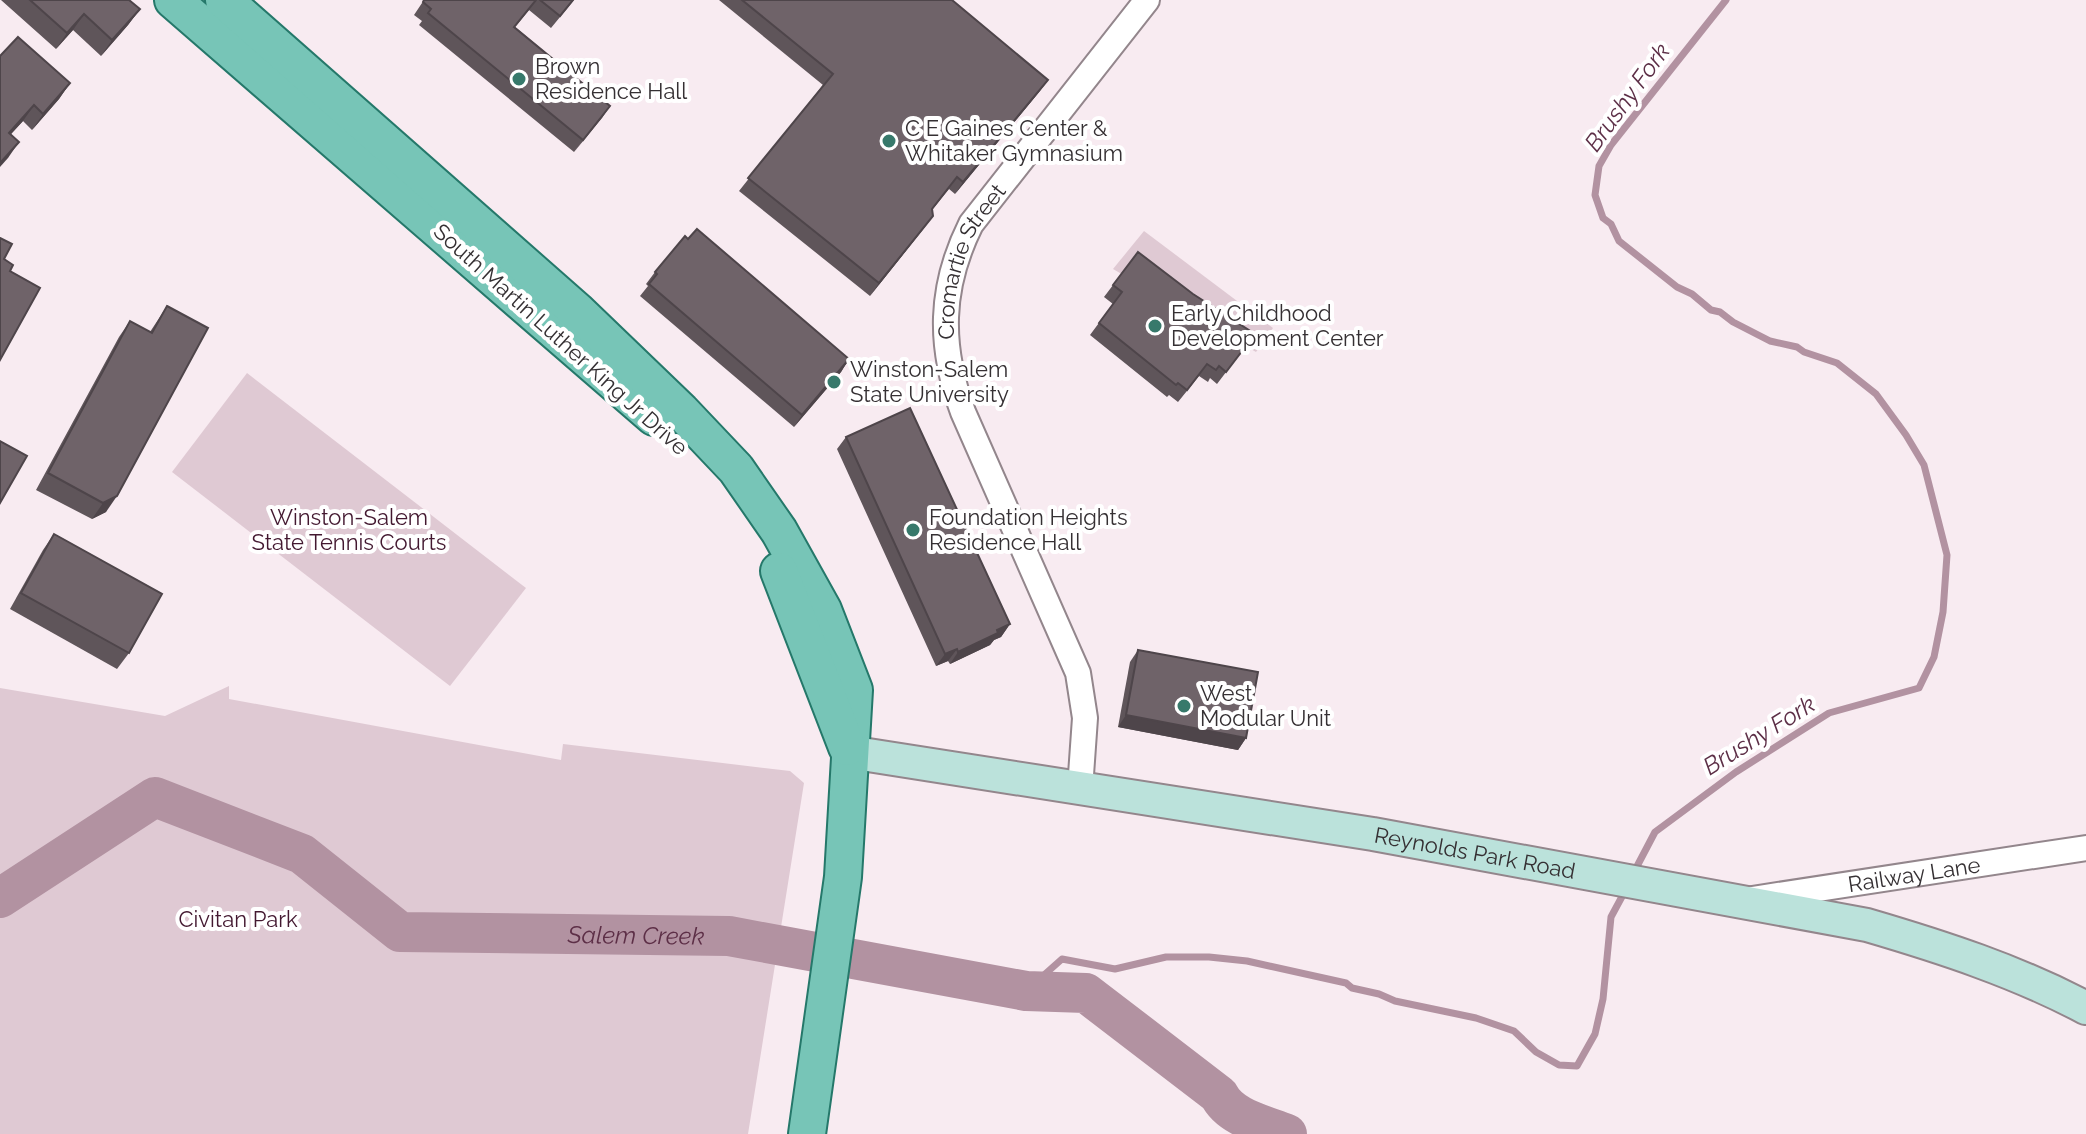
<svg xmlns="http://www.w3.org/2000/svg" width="2086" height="1134" font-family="Raleway,sans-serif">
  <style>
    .green { fill: #dfc9d3 }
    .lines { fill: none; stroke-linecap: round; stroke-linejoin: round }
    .stream { stroke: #b292a1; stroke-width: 7 }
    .river { stroke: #b292a1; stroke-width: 40 }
    .minor-casing { stroke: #93868c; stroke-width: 28 }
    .secondary-casing { stroke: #93868c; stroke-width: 36 }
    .primary-casing { stroke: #25786a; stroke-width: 40 }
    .minor { stroke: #fff; stroke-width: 24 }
    .secondary { stroke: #bbe2db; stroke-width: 32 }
    .primary { stroke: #77c5b7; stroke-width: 36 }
    .wall { fill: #5f555a }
    .shaded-wall { fill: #4e454a }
    .building { fill: #6f6369; stroke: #4e454a; stroke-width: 2 }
    .poi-dot { fill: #37796b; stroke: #fff; stroke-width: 3 }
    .labels { text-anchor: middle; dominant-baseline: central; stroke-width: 8; stroke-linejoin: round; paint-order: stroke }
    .poi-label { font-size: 22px; fill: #353033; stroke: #fff; text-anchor: start }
    .street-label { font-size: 22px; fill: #353033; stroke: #fff }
    .park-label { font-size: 22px; fill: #431830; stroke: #fff }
    .water-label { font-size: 24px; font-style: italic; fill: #5d2f47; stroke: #fff }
  </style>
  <rect width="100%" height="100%" fill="#f8ebf1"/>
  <g class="green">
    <polygon points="1144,231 1273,328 1256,352 1113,269"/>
    <polygon points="247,373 526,588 450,686 172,472"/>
    <polygon points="229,686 229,699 561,760 563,744 790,771 804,783 748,1134 0,1134 0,688 165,716"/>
  </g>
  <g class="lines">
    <g class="stream">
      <polyline points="1634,872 1655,832 1736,772 1829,713 1919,688 1934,657 1943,612 1947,555 1924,465 1906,435 1876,394 1837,363 1804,352 1797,347 1770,341 1733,322 1720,312 1711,310 1692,294 1677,287 1619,241 1611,224 1603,218 1595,195 1599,166 1611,145 1726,0"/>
      <polyline points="1026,991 1062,959 1115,969 1166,957 1209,957 1247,961 1346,983 1352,988 1379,994 1395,1001 1476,1018 1514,1031 1536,1052 1559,1065 1577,1066 1595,1034 1603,999 1611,917 1625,891"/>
    </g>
    <path class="river" id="s1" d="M0,898l155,-101 147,57 98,78 329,4 297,55 60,2 133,102c11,23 46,30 68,39"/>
    <defs>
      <g id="minor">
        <path id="s2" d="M1080,789l5,-71 -7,-45 -115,-261c-24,-66 -24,-124 8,-188l176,-224"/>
        <path id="s3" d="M1752,899l334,-51"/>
      </g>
      <g id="secondary">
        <path id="s4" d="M849,752l524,82 494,91c75,22 149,46 219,83"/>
      </g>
      <g id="primary">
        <polyline points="173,0 654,417"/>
        <polyline points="224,0 577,311 681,411 736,469 779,531 823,610 854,690 843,877 807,1134"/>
        <polyline points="779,571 847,747"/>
      </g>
    </defs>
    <use href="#minor" class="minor-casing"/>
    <use href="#secondary" class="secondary-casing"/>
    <use href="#primary" class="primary-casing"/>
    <use href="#minor" class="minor"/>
    <use href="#secondary" class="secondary"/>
    <use href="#primary" class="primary"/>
  </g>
  <g class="wall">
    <polygon points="1,0 129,0 140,9 128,25 101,56 73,30 56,49"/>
    <polygon points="424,0 574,0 551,28 529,10 515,27 610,106 574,152 419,25 422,21 414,15"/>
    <polygon points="719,0 952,0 1048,80 1039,92 955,194 949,189 932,210 924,228 870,296 739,191 823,85"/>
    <polygon points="0,56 70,83 59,99 32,130 23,121 11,134 8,158"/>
    <polygon points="1138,252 1193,294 1255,334 1217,384 1210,378 1208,382 1199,376 1178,402 1169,395 1167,397 1090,335 1113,304 1104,297"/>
    <polygon points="655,272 849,359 841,372 794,427 640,296 648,286 646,284"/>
    <polygon points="167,306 106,512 92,519 36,490 119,337 130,321 150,332"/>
    <polygon points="846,437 1010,624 1001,637 994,640 990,645 950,664 948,661 936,666 837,449"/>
    <polygon points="54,534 129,653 117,669 10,609 43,550"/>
    <polygon points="1138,650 1246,738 1238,750 1118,727 1130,662"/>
  </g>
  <g class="shaded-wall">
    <polygon points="140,9 128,25 101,56 112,40"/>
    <polygon points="84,14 73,30 56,49 67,33"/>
    <polygon points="1048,80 1039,92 955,194 963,182"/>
    <polygon points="70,83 59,99 32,130 43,114"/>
    <polygon points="34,105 23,121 0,146 9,133"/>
    <polygon points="610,106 602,118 574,152 583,140"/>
    <polygon points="19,142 8,158 0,167 0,163"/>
    <polygon points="933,216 924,228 870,296 879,283"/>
    <polygon points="849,359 841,372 794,427 802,415"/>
    <polygon points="117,496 106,512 92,519 103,503"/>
    <polygon points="1010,624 1001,637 994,640 990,645 950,664 958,652 997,630"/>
    <polygon points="957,649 948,661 936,666 945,654"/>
    <polygon points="1126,715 1246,738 1238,750 1118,727"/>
  </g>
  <g class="building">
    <polygon points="30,0 129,0 140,9 112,40 84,14 67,33"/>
    <polygon points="424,0 536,0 514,27 610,106 583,140 428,13 431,9 423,2"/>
    <polygon points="540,0 573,0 560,16"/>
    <polygon points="742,0 952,0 1048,80 963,182 957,177 932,209 933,216 879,283 748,178 833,74"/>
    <polygon points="18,37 70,83 43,114 34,105 9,133 19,142 0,163 0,56"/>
    <polygon points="697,229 849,359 802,415 649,284 657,274 655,272 685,236 688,239"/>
    <polygon points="0,238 12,244 4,259 13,265 10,271 40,288 0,360"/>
    <polygon points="1138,252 1193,294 1255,334 1226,372 1219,366 1216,370 1207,364 1187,390 1178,383 1176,385 1099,323 1122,292 1113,285"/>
    <polygon points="167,306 208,328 117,496 103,503 48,473 130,321 152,333"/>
    <polygon points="910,408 1010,624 997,630 998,633 958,652 957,649 945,654 846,437"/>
    <polygon points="0,441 27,456 0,503"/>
    <polygon points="54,534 162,594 129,653 21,593"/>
    <polygon points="1138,650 1258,672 1246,738 1126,715"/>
  </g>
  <g class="poi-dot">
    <circle cx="519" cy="79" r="8"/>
    <circle cx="889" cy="141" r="8"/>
    <circle cx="1155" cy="326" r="8"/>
    <circle cx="834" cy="382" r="8"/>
    <circle cx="913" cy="530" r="8"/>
    <circle cx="1184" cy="706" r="8"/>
  </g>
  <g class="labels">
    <g class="poi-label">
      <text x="535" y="66">Brown<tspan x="535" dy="25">Residence Hall</tspan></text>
      <text x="905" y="128">C E Gaines Center &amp;<tspan x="905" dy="25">Whitaker Gymnasium</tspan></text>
      <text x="1171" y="313">Early Childhood<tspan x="1171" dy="25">Development Center</tspan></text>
      <text x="850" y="369">Winston-Salem<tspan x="850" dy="25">State University</tspan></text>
      <text x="929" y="517">Foundation Heights<tspan x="929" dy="25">Residence Hall</tspan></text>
      <text x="1200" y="693">West<tspan x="1200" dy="25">Modular Unit</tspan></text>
    </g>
    <g class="street-label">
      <text stroke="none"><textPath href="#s2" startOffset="560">Cromartie Street</textPath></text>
      <text transform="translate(561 339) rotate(42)">South Martin Luther King Jr Drive</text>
      <text stroke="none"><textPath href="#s4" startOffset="634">Reynolds Park Road</textPath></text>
      <text stroke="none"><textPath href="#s3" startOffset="164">Railway Lane</textPath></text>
    </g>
    <g class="park-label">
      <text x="349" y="517">Winston-Salem<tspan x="349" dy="25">State Tennis Courts</tspan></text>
      <text x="238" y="919">Civitan Park</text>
    </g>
    <g class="water-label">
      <text transform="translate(1627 97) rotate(-54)">Brushy Fork</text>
      <text transform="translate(1759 735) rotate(-32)">Brushy Fork</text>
      <text stroke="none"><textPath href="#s1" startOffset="704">Salem Creek</textPath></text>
    </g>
  </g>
</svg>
